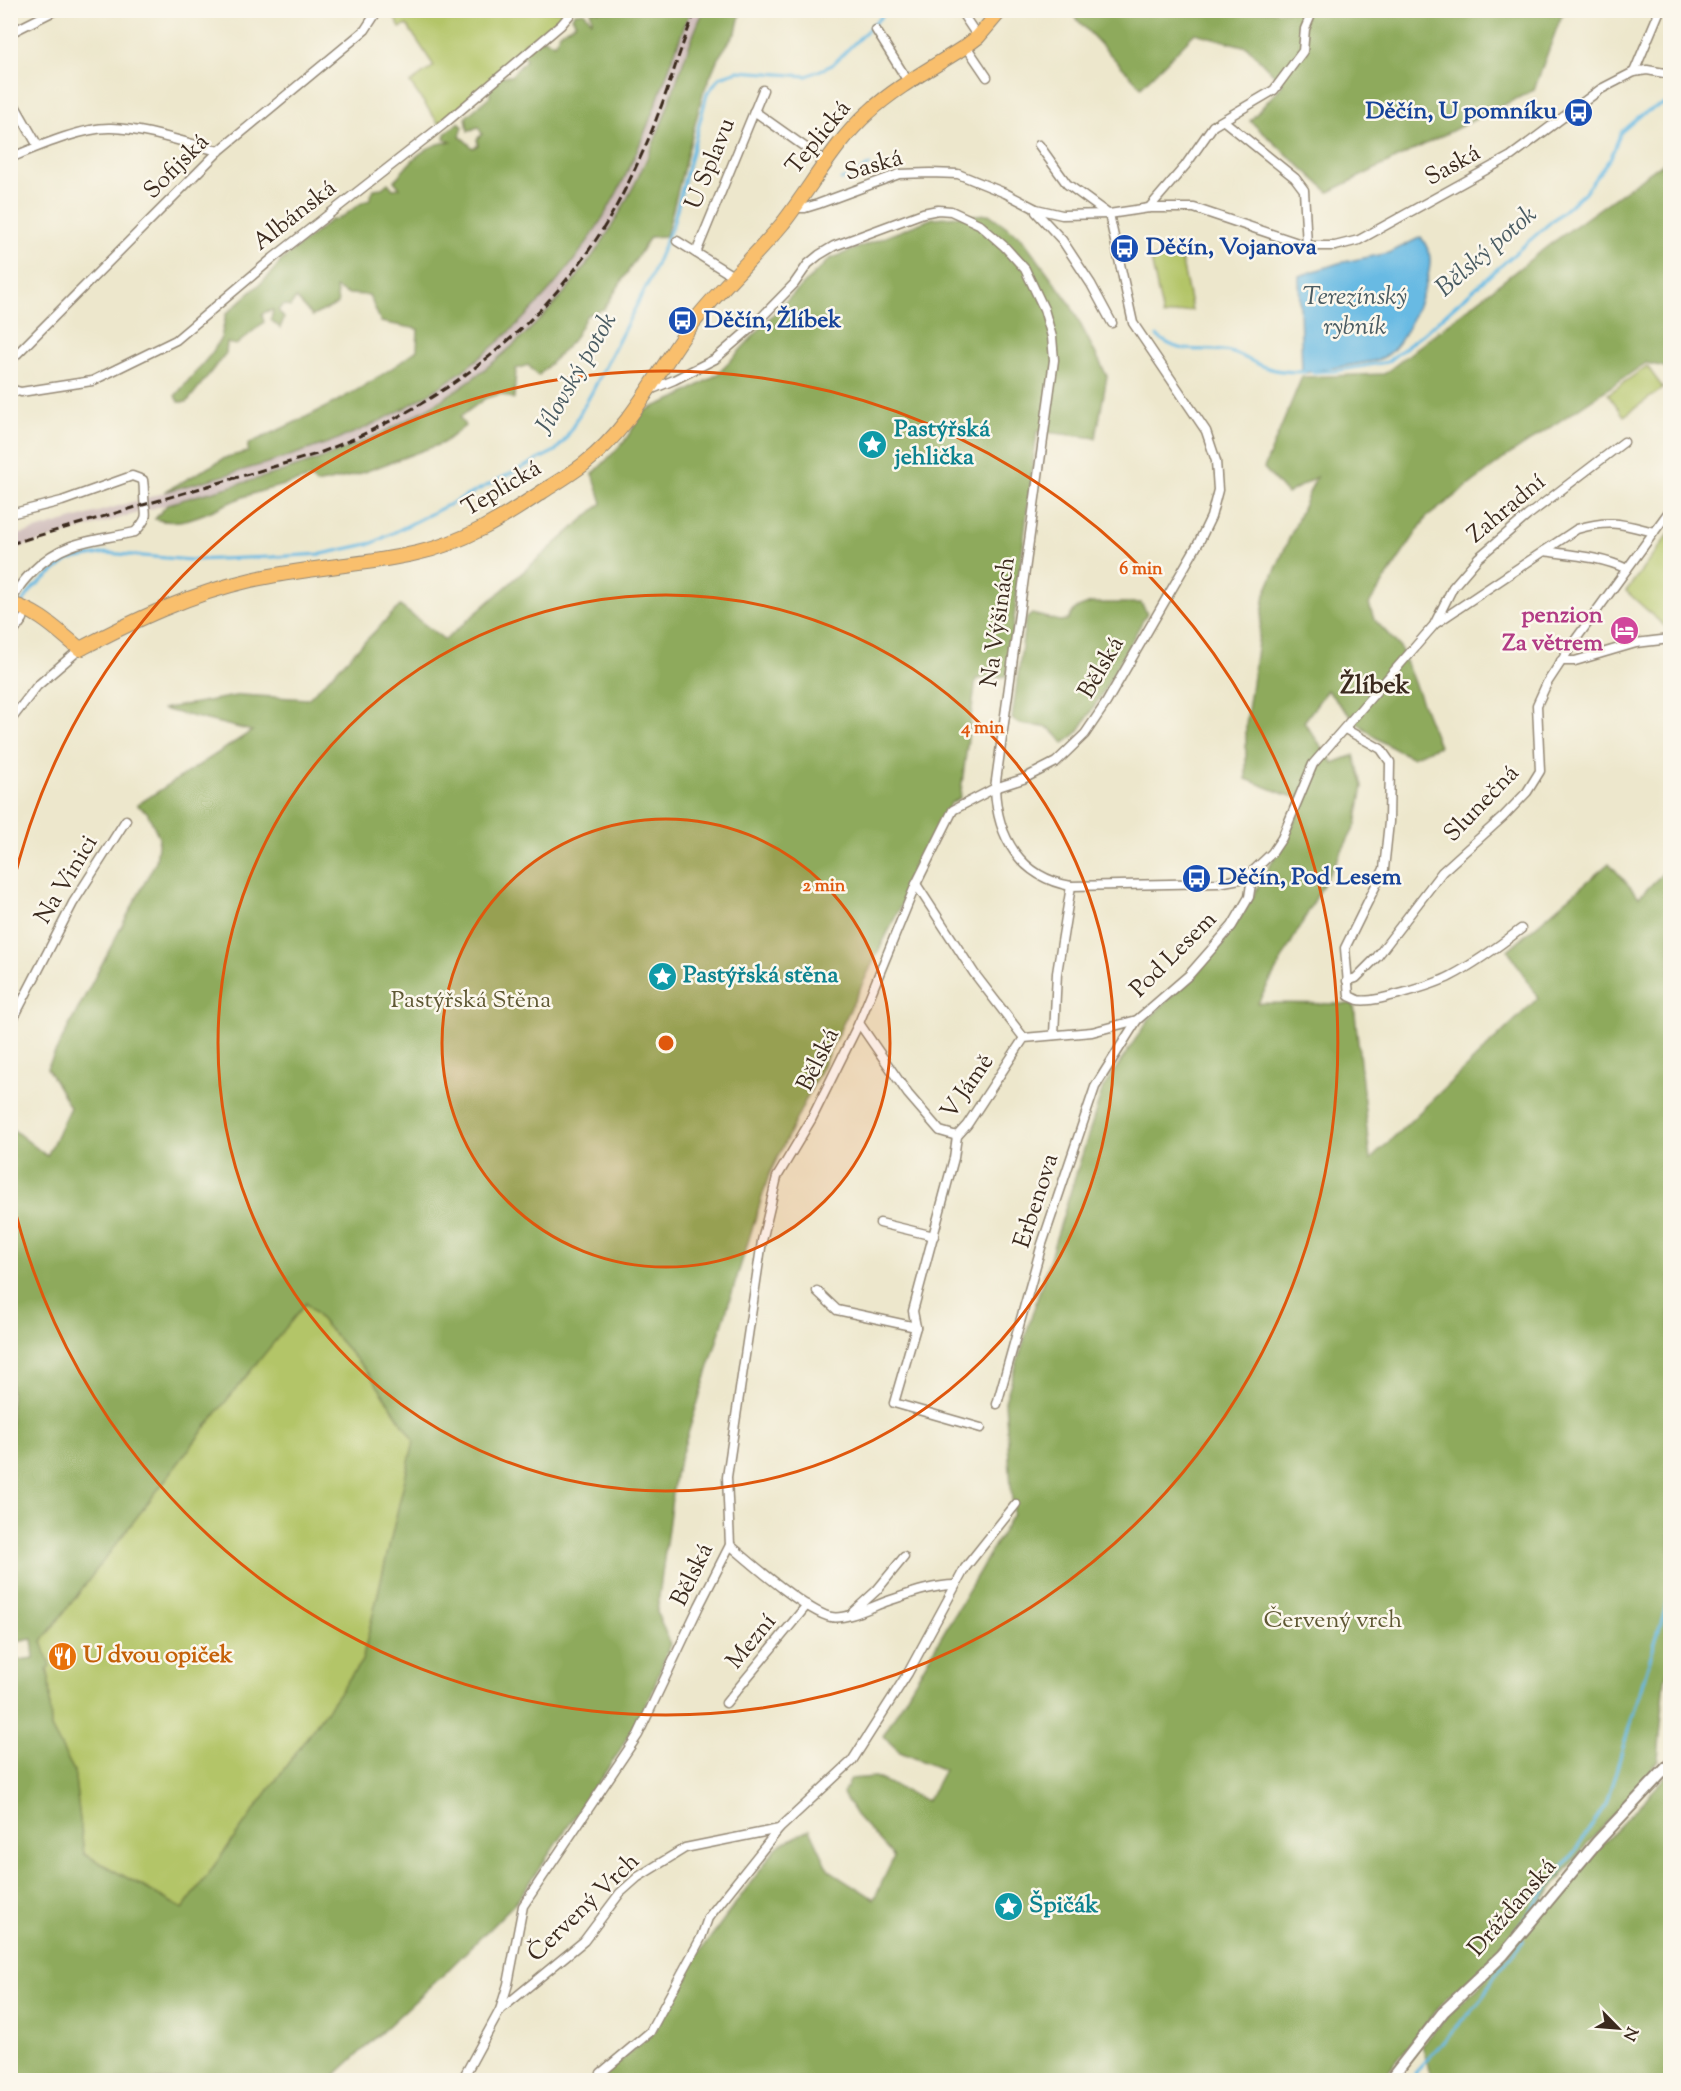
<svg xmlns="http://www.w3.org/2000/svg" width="1681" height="2091" font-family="'Sorts Mill Goudy',serif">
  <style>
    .industrial { fill: #d1bfbd }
    .green { fill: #b3c568; stroke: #777843; stroke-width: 1.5 }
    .forest { fill: #8eaa5c; stroke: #646a3d; stroke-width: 1.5; fill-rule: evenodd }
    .water { fill: #67bae3; stroke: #517280; stroke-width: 1.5 }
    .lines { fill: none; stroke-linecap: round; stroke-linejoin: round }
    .stream { stroke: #67bae3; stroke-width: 3 }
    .minor-casing { stroke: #948875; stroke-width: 11 }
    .tertiary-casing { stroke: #948875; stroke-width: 14 }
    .primary-casing { stroke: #948875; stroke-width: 16 }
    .minor { stroke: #fff; stroke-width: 8 }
    .tertiary { stroke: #fff; stroke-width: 10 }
    .primary { stroke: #f9bf6d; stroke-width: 14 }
    .rail { stroke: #3b2a1e; stroke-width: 3; stroke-dasharray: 9 4.5; stroke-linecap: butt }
    .ring { fill: none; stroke: #df570d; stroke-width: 3 }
    .labels { text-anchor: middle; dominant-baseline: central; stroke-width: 5; stroke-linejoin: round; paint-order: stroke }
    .transit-label { font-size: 24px; font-weight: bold; fill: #164399; stroke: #fbf7ec; text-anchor: start }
    .street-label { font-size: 24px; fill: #3b2a1e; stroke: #fbf7ec }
    .culture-label { font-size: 24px; font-weight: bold; fill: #0d838f; stroke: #fbf7ec; text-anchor: start }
    .hotel-label { font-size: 24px; font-weight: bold; fill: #b23c85; stroke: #fbf7ec; text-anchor: end }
    .park-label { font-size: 24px; fill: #5f5834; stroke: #fbf7ec }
    .food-label { font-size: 24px; font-weight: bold; fill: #c56008; stroke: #fbf7ec; text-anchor: start }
    .water-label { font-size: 26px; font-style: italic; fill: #4a5c63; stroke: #fbf7ec }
    .neighbourhood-label { font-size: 26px; font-weight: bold; fill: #3b2a1e; stroke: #fbf7ec }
    .centre { fill: #df570d; stroke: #fbf7ec; stroke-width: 3 }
    .ring-label { font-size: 18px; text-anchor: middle; font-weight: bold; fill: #df570d; stroke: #fbf7ec; stroke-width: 5; stroke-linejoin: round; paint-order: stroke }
  </style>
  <rect width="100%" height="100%" fill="#fbf7ec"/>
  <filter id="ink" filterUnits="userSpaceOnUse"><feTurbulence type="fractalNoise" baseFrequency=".0167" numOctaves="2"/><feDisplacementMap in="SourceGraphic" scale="12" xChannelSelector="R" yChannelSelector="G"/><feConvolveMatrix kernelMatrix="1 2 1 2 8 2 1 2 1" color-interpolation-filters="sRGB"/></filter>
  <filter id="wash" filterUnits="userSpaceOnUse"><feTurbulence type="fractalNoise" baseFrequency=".008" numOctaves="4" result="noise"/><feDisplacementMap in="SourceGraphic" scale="24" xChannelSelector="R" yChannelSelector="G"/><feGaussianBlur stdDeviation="1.35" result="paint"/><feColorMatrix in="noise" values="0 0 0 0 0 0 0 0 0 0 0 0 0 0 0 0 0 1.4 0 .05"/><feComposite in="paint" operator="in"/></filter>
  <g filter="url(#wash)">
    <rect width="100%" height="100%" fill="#ede7cc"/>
    <polygon class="industrial" points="690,11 704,11 663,119 624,205 607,234 570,286 529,330 482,372 418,414 354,446 319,460 11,550 11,537 274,461 349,435 412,404 474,362 497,343 541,300 578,255 596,227 613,199 639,143"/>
    <g class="green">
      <polygon points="391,11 568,11 528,51 439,124 410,83 434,66 407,25 400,28"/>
      <polygon points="1180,253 1192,310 1163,316 1151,259"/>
      <polygon points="1647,366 1663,388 1624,416 1608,394"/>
      <polygon points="1670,533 1670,631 1626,591"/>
      <polygon points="305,1302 371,1376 414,1441 362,1661 183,1909 84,1854 74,1771 51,1728 49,1678 42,1641 218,1411"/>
    </g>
    <g class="forest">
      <path d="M704,10l37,1 -5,21 -18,26 -15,35 -37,143 -16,1 -46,72 -17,6 -14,25 -35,36 -10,-11 -12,4 -2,30 -13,-5 -15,4 -26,19 5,9 -22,17 -87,32 -40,9 -5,-6c-22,6 -46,11 -68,19 -27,10 -59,32 -88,22l13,-15c62,-18 126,-33 185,-58 114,-47 214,-133 272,-243 15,-28 28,-57 39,-86 13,-36 24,-73 40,-107z"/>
      <path d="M591,11h99c-24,63 -44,129 -77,189 -58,105 -155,191 -267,236 -59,23 -121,39 -182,56l63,-35 21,-5v-8c58,-26 118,-54 169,-94l1,-21 -37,-7 -12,-27 -22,-1 -11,-6 2,16 -26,12 -16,-18 -6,9 -7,-2 -5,5 6,8 -4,10 -9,-8 2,-10 -8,2 -3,3 2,7 -28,23 -9,-2 -1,10 -39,49h-8l-4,-6 37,-43 9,-15 5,-24 43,-38 12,-15 50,-41c14,0 24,-17 38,-20l5,-11 8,-1 6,-5 5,6 7,-1 -6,-7c15,-18 32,-39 57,-39l-7,-4 1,-4 14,-12 4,5 -3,9 13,12 5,-3 -1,-6 5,-5 -4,-7 -10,4 -2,-14 24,-21 -1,-10 11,-10h11l15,-16 -6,-10 4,-7 20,-4 11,5 5,-11 16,-10 -4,-6 3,-4 9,-1 8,9z"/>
      <polygon points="1069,11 1570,11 1562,14 1534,90 1329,192 1250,121 1283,84 1247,47 1195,33 1141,87"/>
      <path d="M1670,158v210l-24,-5 -140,94 -80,61 -57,86 5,15 26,28 39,99 -27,11c-36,-14 -61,-38 -85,-67l-23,32 29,41 21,-8 9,31 -7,39 -98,178 96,1 16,156 168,-162 -30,-48 101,-87 30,34 31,-31v797l-5,16 -7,81 -28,38 -44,47 -42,54 -43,50 -25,25 -29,23 -65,83h-783l55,-48 40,-72 83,-113 33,-18 19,41 45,29 20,-42 -38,-42 -13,-21 7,-15 25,-2 52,24 17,-31 -44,-18 -17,-16 130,-222 -8,-113 98,-313 46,-69 68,-69 27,-38 62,-112 -22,-6 -38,-15v-55l19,-130 51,-117 -29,17 -23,-26 38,-91 82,-3 165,-129z"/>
      <path d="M989,214l33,24 47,64 38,74 -11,62 -59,-7 -30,245 -31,3 -16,119 -9,5 -182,372 -94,300 -18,137 13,32 -19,51 -34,60 -100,146 -73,73 -114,106h-319v-419l23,-3 -2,-19 -21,4v-515l36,28 23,-49 -23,-39 109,-207 3,-24 -12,-25 -10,-7 115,-74 -90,-22 79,-14 67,4 92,-93 45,34 157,-137 -9,-29 31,-32 20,-31 36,-15 38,-22 66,-71 46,-44 103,-41zM306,1303l65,73 43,65 -52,220 -179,248 -99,-55 -10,-83 -23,-43 -2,-50 -3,-9 4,-3 -8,-25 176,-230z"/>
      <path d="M1091,603h50l6,10 -48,86 -21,33 -14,11c-5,-4 -9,-11 -14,-14 -12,-6 -28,0 -38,-10l13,-95 2,-6 5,-4 28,7 8,-1 7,-11z"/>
      <polygon points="1670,1773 1670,2080 1432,2080 1422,2046 1446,2016 1477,1989 1588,1859"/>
    </g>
    <path class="water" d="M1421,237c5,8 10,16 9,26 -1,21 -22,71 -36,86 -6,7 -12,9 -20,12l-69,12 -3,-2 -3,-95 40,-13 50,-10z"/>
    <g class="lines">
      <g class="stream">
        <polyline points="841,180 852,176 870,165"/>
        <path d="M1157,336c25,20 39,11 67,15 15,1 29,13 44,17 13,5 24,3 37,4"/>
        <polyline points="1312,372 1335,371 1387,362 1424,333 1584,193 1611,157 1621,132 1641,115 1656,107 1670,102"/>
        <polyline points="22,603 33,588 68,560 106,553 191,560 272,557 322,554 373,543 555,451 565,440 592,392 650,279 673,224 707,94 720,77 738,71 807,76 832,65 888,10"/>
        <polyline points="10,619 17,611"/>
        <polyline points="1417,2080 1415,2073 1482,1999 1494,1977 1524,1940 1517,1929 1574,1852 1606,1804 1670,1593"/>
      </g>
    </g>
  </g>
  <g filter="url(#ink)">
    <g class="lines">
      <defs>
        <g id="minor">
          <polyline points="960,10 978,37"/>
          <polyline points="876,30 909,83"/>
          <polyline points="10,33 56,10"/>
          <polyline points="966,46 987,77"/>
          <polyline points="1634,72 1660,10"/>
          <polyline points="10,97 38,146"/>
          <polyline points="754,111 826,162"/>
          <polyline points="1224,121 1295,178 1304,190 1307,246"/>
          <polyline points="1039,145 1067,184 1108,214"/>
          <path d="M10,158c27,-11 73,-31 101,-30 37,1 73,15 108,23"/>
          <polyline points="793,208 805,208 818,204 899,174 930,173 958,174 1005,193 1036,209 1062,215 1109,214 1149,208 1194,208 1307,246 1335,246 1359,240 1511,156 1601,89 1634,72 1647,70 1670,74"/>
          <polyline points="1149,208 1185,166 1213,126 1274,90 1303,51 1305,29 1313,10"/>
          <polyline points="1036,209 1036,212 1062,240 1091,284 1112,323"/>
          <polyline points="677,241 733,276"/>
          <polyline points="696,253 763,90"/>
          <polyline points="10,361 219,151 365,30 378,10"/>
          <polyline points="10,389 21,392 92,381 176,340 273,258 444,124 561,25 574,10"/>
          <path d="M650,390l24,-10 41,-21 37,-32 42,-43 14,-20 11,-9 15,-9 89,-33 15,-3 13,1 28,13 26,23 20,22 19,40 8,28 2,23 -59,428c2,49 25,89 76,98l147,-3 22,-4 13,-8 19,-18 10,-15 31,-74 122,-140 142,-95c33,-10 45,-5 77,3"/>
          <path d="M10,514l52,-13 70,-25 11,4c1,6 1,9 1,15 0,19 8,19 -9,37 -39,9 -70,7 -101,38 -11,11 -18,19 -23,34"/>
          <path d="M1544,551c28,4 58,6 83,18"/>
          <polyline points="1435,623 1453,587 1478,558 1527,516 1624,442"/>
          <polyline points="10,637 23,619"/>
          <polyline points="1561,661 1575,661 1636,643 1670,639"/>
          <polyline points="10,721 37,686 80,649"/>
          <path d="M1345,729l36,20 9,13 -1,60 -5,47 -39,79 4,48c3,1 6,3 9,4 15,4 78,-16 93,-24 25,-13 48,-30 70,-47"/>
          <polyline points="916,884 974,973 1024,1038"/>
          <polyline points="1347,981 1356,978 1377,957 1442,872 1503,817 1527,792 1540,771 1537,705 1547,683 1576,639 1670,510"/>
          <polyline points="859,1023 908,1094 940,1131 957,1136"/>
          <polyline points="10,1025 73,903 126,820"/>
          <polyline points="1054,1035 1057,973 1071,886"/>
          <polyline points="880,1223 934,1236"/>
          <polyline points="817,1291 837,1310 916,1327"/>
          <polyline points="997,1404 1042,1244 1095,1087 1137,1020"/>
          <polyline points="981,1428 894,1403 916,1327 913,1311 954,1158 957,1136 967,1125 1024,1038 1092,1032 1137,1020 1189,975 1232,926 1249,897 1253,871"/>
          <path d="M730,1545c21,18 77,67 101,72 16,3 42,-11 57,-16 21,-7 45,-16 67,-16"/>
          <polyline points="853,1612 877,1590 904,1557"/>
          <polyline points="726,1703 807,1605"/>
          <polyline points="500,2010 508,1984 523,1906 638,1735 699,1606 730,1545 727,1477 762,1241 777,1177 811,1120 859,1023 916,884 953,810 995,788 1023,779 1056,762 1085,734 1106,703 1199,542 1211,517 1218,490 1216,461 1206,431 1133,323 1109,214"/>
          <polyline points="601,2073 650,2032 701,1938 708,1918 779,1829"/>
          <polyline points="462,2080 500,2010 584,1941 620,1893 638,1877 685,1848 779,1829 852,1761 908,1673 965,1568 1016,1504"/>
        </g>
        <polyline id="tertiary" points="1390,2080 1444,2011 1503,1955 1597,1842 1670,1764"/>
        <path id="primary" d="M10,604c28,6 49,28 70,45 55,-29 110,-55 171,-69 54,-13 111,-14 166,-27 46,-10 86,-35 125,-61 14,-9 29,-18 42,-28 50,-39 72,-92 109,-141 28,-36 62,-66 90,-100 29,-37 51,-80 86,-111 28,-26 65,-45 97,-66l12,-9 23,-27"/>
      </defs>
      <use href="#minor" class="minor-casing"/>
      <use href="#tertiary" class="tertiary-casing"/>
      <use href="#primary" class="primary-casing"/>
      <use href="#minor" class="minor"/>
      <use href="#tertiary" class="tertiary"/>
      <use href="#primary" class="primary"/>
      <path class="rail" d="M10,544l307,-90c137,-53 252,-143 315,-279 9,-19 18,-38 25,-58 14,-35 24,-72 39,-107"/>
    </g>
  </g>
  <circle cx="666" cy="1043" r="224" fill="#df570d" fill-opacity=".12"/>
  <g class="ring">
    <circle cx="666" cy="1043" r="224"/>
    <circle cx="666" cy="1043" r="448"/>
    <path d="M11 892A672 672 0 1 1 11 1194"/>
  </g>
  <defs>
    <symbol id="bus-disc" viewBox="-11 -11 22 22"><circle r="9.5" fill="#1a4fb4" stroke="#fbf7ec"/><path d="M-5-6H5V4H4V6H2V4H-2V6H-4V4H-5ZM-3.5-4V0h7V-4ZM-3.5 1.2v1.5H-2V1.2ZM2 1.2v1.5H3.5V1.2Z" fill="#fff"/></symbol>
    <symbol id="sight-disc" viewBox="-11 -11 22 22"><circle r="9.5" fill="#0f9aa8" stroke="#fbf7ec"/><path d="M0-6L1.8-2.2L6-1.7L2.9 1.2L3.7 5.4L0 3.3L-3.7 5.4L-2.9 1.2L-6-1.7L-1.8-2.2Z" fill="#fff"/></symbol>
    <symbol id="hotel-disc" viewBox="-11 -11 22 22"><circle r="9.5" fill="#d1479c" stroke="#fbf7ec"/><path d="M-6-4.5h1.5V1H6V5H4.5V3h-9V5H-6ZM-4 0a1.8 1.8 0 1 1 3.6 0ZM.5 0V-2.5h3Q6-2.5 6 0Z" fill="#fff"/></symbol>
    <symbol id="restaurant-disc" viewBox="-11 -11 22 22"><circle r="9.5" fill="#e8710a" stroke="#fbf7ec"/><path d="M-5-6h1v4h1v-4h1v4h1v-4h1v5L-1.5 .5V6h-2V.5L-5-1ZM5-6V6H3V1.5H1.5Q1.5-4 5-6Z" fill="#fff"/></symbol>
  </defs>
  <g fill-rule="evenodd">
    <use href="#bus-disc" x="1562" y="96" width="33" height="33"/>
    <use href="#bus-disc" x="1108" y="232" width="33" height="33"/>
    <use href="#bus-disc" x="666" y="304" width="33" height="33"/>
    <use href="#sight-disc" x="856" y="428" width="33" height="33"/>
    <use href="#hotel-disc" x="1608" y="614" width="33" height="33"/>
    <use href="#bus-disc" x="1180" y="862" width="33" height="33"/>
    <use href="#sight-disc" x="646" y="960" width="33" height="33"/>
    <use href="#restaurant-disc" x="46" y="1640" width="33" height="33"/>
    <use href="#sight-disc" x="992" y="1890" width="33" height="33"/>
  </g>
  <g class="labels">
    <g class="transit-label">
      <text x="1557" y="112" text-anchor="end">Děčín, U pomníku</text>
      <text x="1146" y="248">Děčín, Vojanova</text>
      <text x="704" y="321">Děčín, Žlíbek</text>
      <text x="1218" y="878">Děčín, Pod Lesem</text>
    </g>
    <g class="street-label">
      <text transform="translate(819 138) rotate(-51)">Teplická</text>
      <text transform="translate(711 164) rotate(-68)">U Splavu</text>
      <text transform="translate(874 166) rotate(-16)">Saská</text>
      <text transform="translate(1453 166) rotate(-29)">Saská</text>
      <text transform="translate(177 167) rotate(-45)">Sofijská</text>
      <text transform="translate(295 216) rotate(-38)">Albánská</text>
      <text transform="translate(502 489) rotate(-31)">Teplická</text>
      <text transform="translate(1507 509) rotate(-40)">Zahradní</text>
      <text transform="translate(999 622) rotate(-82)">Na Výšinách</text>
      <text transform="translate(1102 668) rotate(-60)">Bělská</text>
      <text transform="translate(1482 804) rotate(-46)">Slunečná</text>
      <text transform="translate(67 880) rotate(-59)">Na Vinici</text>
      <text transform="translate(1174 955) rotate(-45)">Pod Lesem</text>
      <text transform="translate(819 1060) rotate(-64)">Bělská</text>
      <text transform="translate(968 1087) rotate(-55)">V Jámě</text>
      <text transform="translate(1037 1201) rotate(-72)">Erbenova</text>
      <text transform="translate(693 1575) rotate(-64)">Bělská</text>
      <text transform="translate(752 1642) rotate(-51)">Mezní</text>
      <text transform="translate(584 1908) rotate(-44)">Červený Vrch</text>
      <text transform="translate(1513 1908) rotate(-49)">Drážďanská</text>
    </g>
    <g class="culture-label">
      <text x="894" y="430">Pastýřská<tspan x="894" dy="28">jehlička</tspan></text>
      <text x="683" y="976">Pastýřská stěna</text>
      <text x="1029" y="1906">Špičák</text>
    </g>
    <g class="hotel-label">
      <text x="1603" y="616">penzion<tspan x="1603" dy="28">Za větrem</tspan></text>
    </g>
    <g class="park-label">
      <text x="471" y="1001">Pastýřská Stěna</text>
      <text x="1333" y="1621">Červený vrch</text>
    </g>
    <g class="food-label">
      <text x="83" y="1656">U dvou opiček</text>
    </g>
    <g class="water-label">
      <text transform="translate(1487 252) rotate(-41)">Bělský potok</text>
      <text x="1355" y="297">Terezínský<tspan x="1355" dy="30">rybník</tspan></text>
      <text transform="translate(577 374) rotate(-60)">Jílovský potok</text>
    </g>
    <g class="neighbourhood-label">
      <text x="1375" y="686">Žlíbek</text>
    </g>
  </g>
  <circle cx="666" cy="1043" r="9" class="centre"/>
  <g class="ring-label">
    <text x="1141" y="574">6 min</text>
    <text x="983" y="733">4 min</text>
    <text x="824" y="891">2 min</text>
  </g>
  <rect width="1681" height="2091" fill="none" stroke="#fbf7ec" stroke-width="36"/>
  <g transform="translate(1618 2028) rotate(115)" stroke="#fbf7ec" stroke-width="4.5" paint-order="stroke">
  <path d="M0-4.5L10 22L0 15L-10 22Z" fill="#3b2a1e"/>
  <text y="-9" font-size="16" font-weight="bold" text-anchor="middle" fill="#3b2a1e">N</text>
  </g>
</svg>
